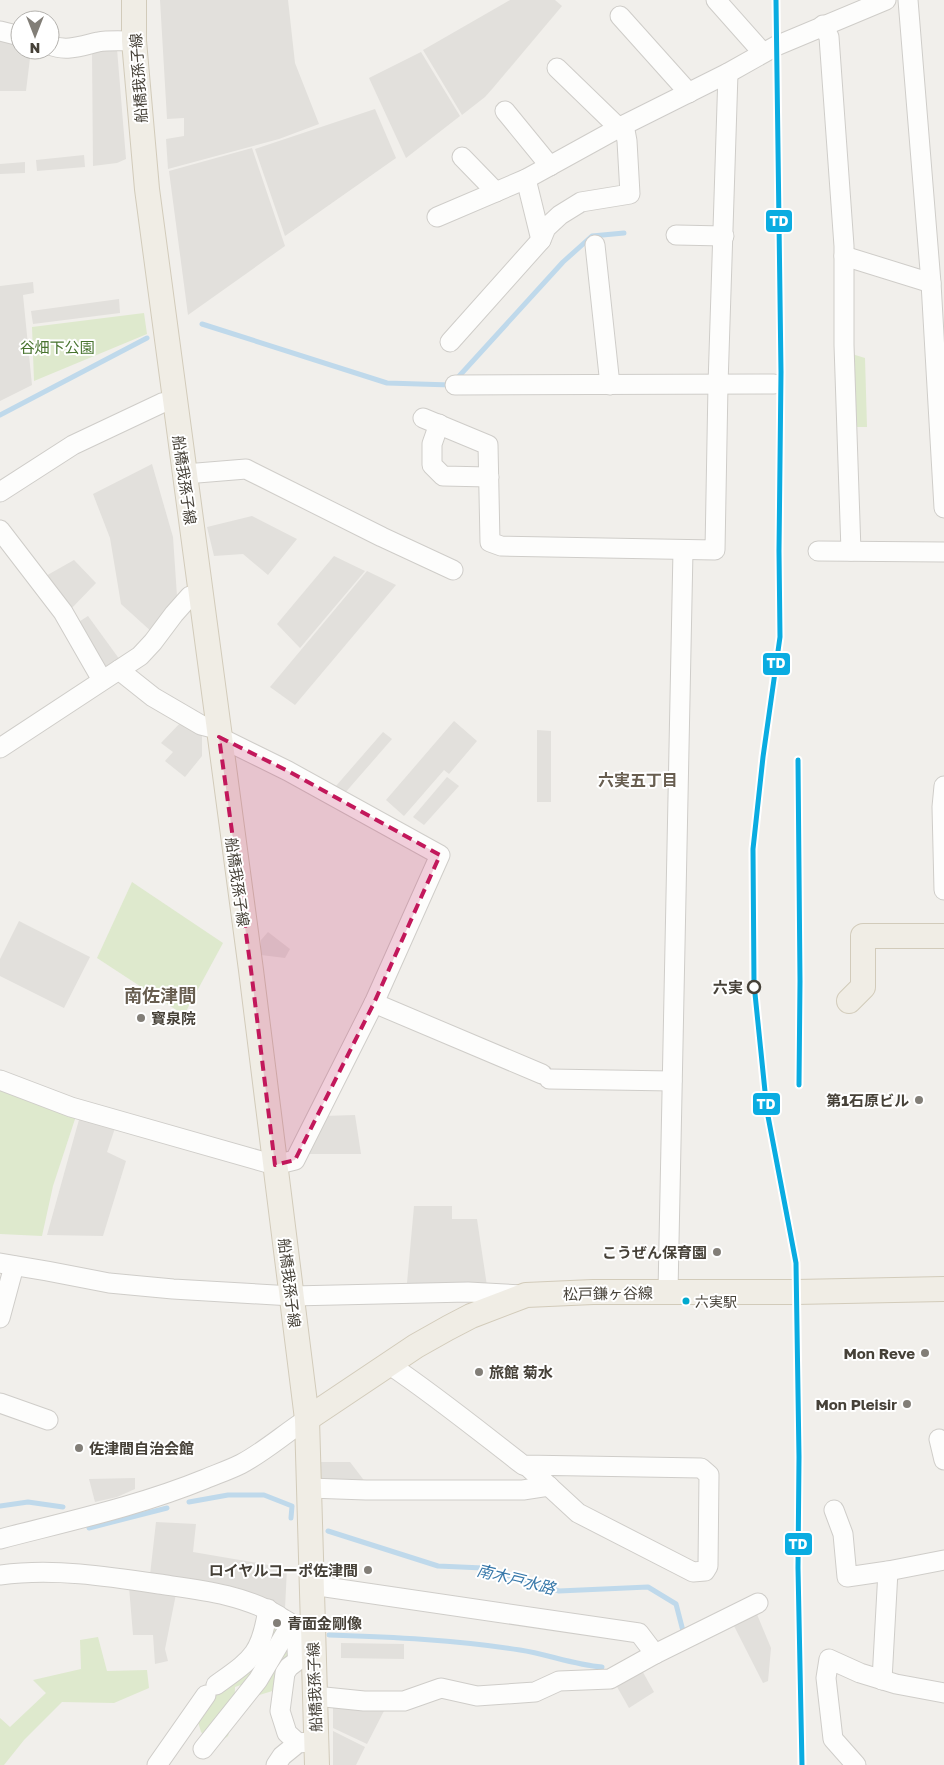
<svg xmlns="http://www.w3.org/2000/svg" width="944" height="1765" font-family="'Golos Text','Noto Sans JP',sans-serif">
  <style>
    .green { fill: #dee9cd }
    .parking { fill: #e2e0dc }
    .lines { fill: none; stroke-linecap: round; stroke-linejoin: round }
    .stream { stroke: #bfd9eb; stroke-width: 5 }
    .minor-casing { stroke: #cfcdc9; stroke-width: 21 }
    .major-casing { stroke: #d2cbba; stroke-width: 26 }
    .minor { stroke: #fdfdfc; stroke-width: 19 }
    .major { stroke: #f0ede5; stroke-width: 24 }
    .rail-1-casing { stroke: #fff; stroke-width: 9 }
    .rail-1 { stroke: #0aace1; stroke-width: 5 }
    .marked { fill: #c2185b; fill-opacity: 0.2; stroke: #c2185b; stroke-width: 4; stroke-dasharray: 10 6; stroke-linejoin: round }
    .stop-dot { fill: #fff; stroke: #464138; stroke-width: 2.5 }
    .poi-dot { fill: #827e77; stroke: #fff; stroke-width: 2 }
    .bus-dot { fill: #00a9ce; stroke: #fff; stroke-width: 2 }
    .labels { text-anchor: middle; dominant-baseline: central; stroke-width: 4; stroke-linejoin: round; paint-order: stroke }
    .bus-label { font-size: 14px; fill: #464138; stroke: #fff; text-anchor: start }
    .street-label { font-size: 15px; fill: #464138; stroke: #fff }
    .park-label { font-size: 15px; fill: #48742f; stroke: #fff }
    .stop-label { font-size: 15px; font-weight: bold; fill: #464138; stroke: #fff; text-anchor: end }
    .poi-label { font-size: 15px; font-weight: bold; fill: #464138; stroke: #fff; text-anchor: end }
    .neighbourhood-label { font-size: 16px; font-weight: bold; fill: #685e50; stroke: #fff }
    .water-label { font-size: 16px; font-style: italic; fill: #3979aa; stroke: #fff }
    .quarter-label { font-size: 18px; font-weight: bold; fill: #685e50; stroke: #fff }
    .line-badge { stroke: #fff; stroke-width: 2 }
    .badge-label { font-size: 14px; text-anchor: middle; font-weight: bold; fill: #fff }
  </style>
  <rect width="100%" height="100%" fill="#f1efeb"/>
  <g class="green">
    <polygon points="144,313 147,334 34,381 32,327"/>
    <polygon points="852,354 865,358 867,427 854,427"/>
    <polygon points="132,882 223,943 184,1015 97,958"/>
    <polygon points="0,1085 76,1116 53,1186 42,1236 0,1234"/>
    <polygon points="273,1627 290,1635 292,1658 279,1689 256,1696 250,1707 246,1702 244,1684 235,1687 234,1718 228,1736 215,1746 201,1732 197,1718 211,1698 236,1681"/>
    <polygon points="98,1637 107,1671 147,1670 149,1688 114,1703 62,1702 24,1740 4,1765 0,1765 0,1718 10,1727 46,1693 33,1680 81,1669 80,1640"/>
  </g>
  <g class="parking">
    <polygon points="160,0 288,0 295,63 319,124 279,139 168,169 166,139 184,136 184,118 167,119"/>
    <polygon points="510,0 555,0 562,6 493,88 485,97 462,115 423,50"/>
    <polygon points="0,41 20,46 20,50 31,50 26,91 0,91"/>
    <polygon points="117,49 126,159 117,163 93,166 92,51"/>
    <polygon points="421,52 460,116 406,158 369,78"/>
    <polygon points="375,109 396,158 285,236 255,149"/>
    <polygon points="252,148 285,246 188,315 169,171"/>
    <polygon points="84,155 85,167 37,171 36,160"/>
    <polygon points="25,162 25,173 0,174 0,164"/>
    <polygon points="33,282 34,293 23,295 32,385 0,401 0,286"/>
    <polygon points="119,299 120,313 33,324 31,311"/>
    <polygon points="152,464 173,537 177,596 165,618 153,633 121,604 110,538 93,494"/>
    <polygon points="252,516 297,539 268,575 243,554 214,556 207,527"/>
    <polygon points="334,556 365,571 300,648 277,624"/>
    <polygon points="74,560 96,583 69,611 44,577"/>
    <polygon points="367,571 396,585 295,705 270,687"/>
    <polygon points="88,616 120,660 103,669 77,623"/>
    <polygon points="184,719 202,732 202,756 185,777 165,761 173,752 161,743"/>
    <polygon points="454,721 477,741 449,774 444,770 404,816 386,800"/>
    <polygon points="537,730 551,731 551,802 537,802"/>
    <polygon points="383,732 392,739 344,794 336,786"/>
    <polygon points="447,777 459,786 424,825 413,817"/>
    <polygon points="19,921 90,957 64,1008 0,976 0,959"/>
    <polygon points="268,932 290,949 285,958 261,955 261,940"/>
    <polygon points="355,1115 361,1154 304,1154 323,1116"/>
    <polygon points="80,1116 115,1128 107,1152 126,1161 103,1236 47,1235"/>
    <polygon points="414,1206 452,1206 452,1219 477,1219 487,1286 407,1283"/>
    <polygon points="320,1462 350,1462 366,1483 320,1483"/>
    <polygon points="135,1478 135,1489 117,1497 95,1502 89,1479"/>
    <polygon points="156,1522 196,1524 193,1552 287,1568 285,1609 238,1588 150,1575"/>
    <polygon points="129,1587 176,1594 165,1649 168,1661 155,1664 153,1635 133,1635"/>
    <polygon points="756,1612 771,1648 768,1681 763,1683 733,1624"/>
    <polygon points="341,1643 404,1644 404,1659 341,1658"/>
    <polygon points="640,1667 654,1692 629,1708 616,1685"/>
    <polygon points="333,1705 386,1707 367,1744 333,1728"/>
    <polygon points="333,1731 365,1747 356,1765 333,1765"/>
  </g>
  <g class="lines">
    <g class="stream">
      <polyline points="202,324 387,383 451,385 563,262 592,236 624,233"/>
      <polyline points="0,415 147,338"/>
      <polyline points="189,1502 228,1495 264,1495 292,1506 291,1518"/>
      <polyline points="0,1506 28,1502 63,1507"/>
      <polyline points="89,1528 167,1508"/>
      <polyline points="328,1531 438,1566 483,1568 559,1591 648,1587 676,1604 683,1631"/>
      <path d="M329,1635c63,2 128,5 191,15 27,4 54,15 82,17"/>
    </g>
    <defs>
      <g id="minor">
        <polyline points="716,0 763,53"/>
        <polyline points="908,0 931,283 944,508"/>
        <polyline points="620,16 689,93"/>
        <polyline points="823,25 829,37 844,246 844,345 851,551"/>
        <polyline points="0,31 20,36"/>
        <path d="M50,45c16,7 31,1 48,-3 11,-2 24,-1 36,-1"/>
        <polyline points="557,68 619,128"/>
        <polyline points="505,111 550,166"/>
        <polyline points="462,157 496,192"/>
        <polyline points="526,179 541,240"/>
        <polyline points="437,217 526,179 624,125 728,73 776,46 886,0"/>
        <polyline points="676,235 724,236"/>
        <polyline points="595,245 610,385"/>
        <polyline points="844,256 931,283"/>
        <polyline points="450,342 541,240 546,228 560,215 581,202 630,194 627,141 624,125"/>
        <polyline points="455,385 774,384"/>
        <polyline points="423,418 488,445 490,542 501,546 715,550 718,385 728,73"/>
        <polyline points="439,424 432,444 432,465 443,476 489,477"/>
        <polyline points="185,474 246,469 382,537 453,570"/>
        <polyline points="0,492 73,445 162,403 174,400"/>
        <polyline points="0,530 63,612 102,680"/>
        <polyline points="818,551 944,552"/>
        <polyline points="119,670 153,697 201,725 217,729"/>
        <polyline points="0,748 140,656 153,642 174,614 190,596 200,594"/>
        <polyline points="944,786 942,807 944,890"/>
        <polyline points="374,1003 542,1074"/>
        <polyline points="549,1079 672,1081"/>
        <polyline points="0,1080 71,1107 275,1165 295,1160 374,1003 440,855 288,771 219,737"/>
        <polyline points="0,1263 47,1271 109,1283 173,1289 292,1296 468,1292 522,1295"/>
        <polyline points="668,1292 683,550"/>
        <polyline points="0,1318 14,1266"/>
        <path d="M390,1365c46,31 89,66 133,100l5,2 50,46 115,59 12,-1 3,-5 1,-91 -8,-7 -178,-3"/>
        <polyline points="0,1403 48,1420"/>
        <polyline points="939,1439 944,1460"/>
        <polyline points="309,1488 366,1490 523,1490 549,1486"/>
        <polyline points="834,1510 843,1534 847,1577 888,1571 944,1560"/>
        <path d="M0,1539c69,-18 139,-33 205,-60 12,-5 24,-9 36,-15 23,-12 43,-30 66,-45"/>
        <path d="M0,1575c53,-7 106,1 159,9 41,6 83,10 120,32 3,3 10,5 12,8 5,6 7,30 6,37l-8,6 -4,6 -5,38 7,22 11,10"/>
        <polyline points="312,1585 639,1633 655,1654 610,1679 559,1681 535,1692 477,1696 441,1688 404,1701 364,1701 315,1696"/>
        <polyline points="655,1654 758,1603"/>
        <polyline points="882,1680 888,1571"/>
        <path d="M216,1685c36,-26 45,-30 52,-76"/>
        <polyline points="203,1749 258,1680 291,1624"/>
        <polyline points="157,1765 206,1695"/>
        <polyline points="276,1765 282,1756 298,1743 310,1742"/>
        <polyline points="856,1765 833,1739 826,1678 829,1659 860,1673 896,1684 944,1693"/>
      </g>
      <g id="major">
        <polyline points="134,0 134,41 147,189 251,970 307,1419 317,1765"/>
        <polyline points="849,1001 863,987 863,936 944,936"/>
        <polyline points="307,1419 416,1346 448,1328 471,1316 526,1295 593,1292 796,1292 944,1289"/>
      </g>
    </defs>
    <use href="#minor" class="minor-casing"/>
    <use href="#major" class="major-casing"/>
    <use href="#minor" class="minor"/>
    <use href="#major" class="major"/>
    <defs>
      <g id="rail-1">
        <polyline points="776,0 781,372 779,551 780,637 763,757 753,849 754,984 767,1111 796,1263 799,1457 798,1568 802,1765"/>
        <polyline points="798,760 800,981 799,1085"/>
      </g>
    </defs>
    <use href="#rail-1" class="rail-1-casing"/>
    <use href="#rail-1" class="rail-1"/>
  </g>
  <path class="marked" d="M219,737l69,34 152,84 -66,148 -79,157 -20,5 -24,-195z"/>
  <circle class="stop-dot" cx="754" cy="987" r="6"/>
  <g class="poi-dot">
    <circle cx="141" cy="1018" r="5"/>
    <circle cx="919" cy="1100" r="5"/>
    <circle cx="717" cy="1252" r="5"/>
    <circle cx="925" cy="1353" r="5"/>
    <circle cx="479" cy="1372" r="5"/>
    <circle cx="907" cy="1404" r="5"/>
    <circle cx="79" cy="1448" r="5"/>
    <circle cx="368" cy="1570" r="5"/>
    <circle cx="277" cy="1623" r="5"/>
  </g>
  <circle class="bus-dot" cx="686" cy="1301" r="4.5"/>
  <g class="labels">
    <g class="bus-label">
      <text x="695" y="1301">六実駅</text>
    </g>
    <g class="street-label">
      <text transform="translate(138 78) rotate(-94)">船橋我孫子線</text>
      <text transform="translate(185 480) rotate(82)">船橋我孫子線</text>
      <text transform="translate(238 882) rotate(82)">船橋我孫子線</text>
      <text transform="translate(290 1283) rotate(83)">船橋我孫子線</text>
      <text transform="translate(608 1293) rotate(-1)">松戸鎌ヶ谷線</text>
      <text transform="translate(314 1687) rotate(-92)">船橋我孫子線</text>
    </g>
    <g class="park-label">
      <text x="57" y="347">谷畑下公園</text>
    </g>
    <g class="stop-label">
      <text x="743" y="987">六実</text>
    </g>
    <g class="poi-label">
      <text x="151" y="1018" text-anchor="start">寳泉院</text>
      <text x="909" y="1100">第1石原ビル</text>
      <text x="707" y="1252">こうぜん保育園</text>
      <text x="915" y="1353">Mon Reve</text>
      <text x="489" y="1372" text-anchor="start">旅館 菊水</text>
      <text x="897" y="1404">Mon Pleisir</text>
      <text x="89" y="1448" text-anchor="start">佐津間自治会館</text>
      <text x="358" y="1570">ロイヤルコーポ佐津間</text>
      <text x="287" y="1623" text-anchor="start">青面金剛像</text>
    </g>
    <g class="neighbourhood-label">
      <text x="638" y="780">六実五丁目</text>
    </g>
    <g class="water-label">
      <text transform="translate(516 1579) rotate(14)">南木戸水路</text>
    </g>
    <g class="quarter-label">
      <text x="160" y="995">南佐津間</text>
    </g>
  </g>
  <g class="line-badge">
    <rect x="765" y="209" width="28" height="24" rx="5" fill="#0aace1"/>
    <rect x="762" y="652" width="29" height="24" rx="5" fill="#0aace1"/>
    <rect x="752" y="1092" width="29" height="24" rx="5" fill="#0aace1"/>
    <rect x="784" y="1532" width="29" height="24" rx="5" fill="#0aace1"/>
  </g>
  <g class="badge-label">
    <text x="779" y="226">TD</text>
    <text x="776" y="668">TD</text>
    <text x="766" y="1109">TD</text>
    <text x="798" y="1549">TD</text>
  </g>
  <g transform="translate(35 35) rotate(180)"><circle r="24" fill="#ffffff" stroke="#b5b3af"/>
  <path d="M0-4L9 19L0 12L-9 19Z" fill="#827e77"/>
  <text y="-8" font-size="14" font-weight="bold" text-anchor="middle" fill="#464138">N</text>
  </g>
</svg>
